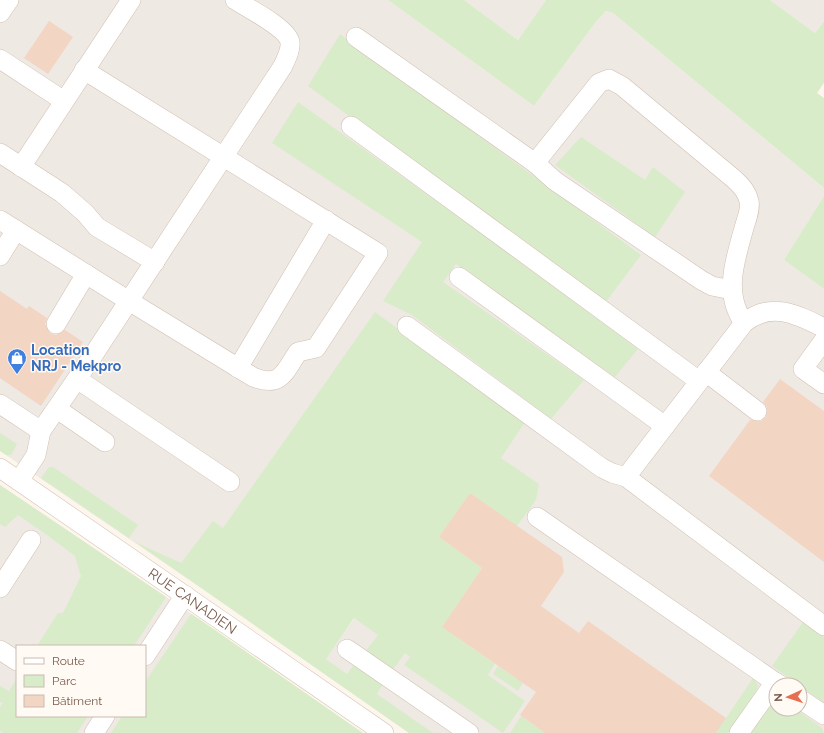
<svg xmlns="http://www.w3.org/2000/svg" width="824" height="733" font-family="Raleway,sans-serif">
  <style>
    .industrial { fill: #efe9e4; fill-rule: evenodd }
    .green { fill: #d8ecc9 }
    .building { fill: #f3d5c3 }
    .lines { fill: none; stroke-linecap: round; stroke-linejoin: round }
    .minor-casing { stroke: #d1beb0; stroke-width: 20 }
    .minor { stroke: #fff; stroke-width: 19 }
    .labels { text-anchor: middle; dominant-baseline: central; stroke-width: 3; stroke-linejoin: round; paint-order: stroke }
    .shop-label { font-size: 14px; font-weight: bold; fill: #366cbe; stroke: #fffaf3; text-anchor: start }
    .street-label { font-size: 14px; fill: #7a5c4d; stroke: #fffaf3 }
  </style>
  <rect width="100%" height="100%" fill="#fdf6ec"/>
  <g class="industrial">
    <path d="M0,0h388l146,106 61,-83 11,-12 7,2 211,175v8l-40,64 40,29v444h-415l-91,-64 148,-207 -131,-93 -147,210 -188,-128zM776,685h24v24h-24z"/>
    <polygon points="464,0 546,0 518,40"/>
    <polygon points="770,0 824,0 824,21 815,33"/>
    <polygon points="0,485 202,621 145,708 145,646 17,646 17,716 140,716 128,733 0,733"/>
  </g>
  <g class="green">
    <polygon points="388,0 464,0 518,40 546,0 770,0 815,33 824,21 824,83 817,93 824,98 824,188 613,13 606,11 595,23 534,106"/>
    <polygon points="340,34 641,255 605,303 308,86"/>
    <polygon points="298,102 489,239 638,349 615,377 456,264 443,282 584,380 551,419 412,315 383,301 422,242 272,143"/>
    <polygon points="581,137 645,180 653,167 685,192 655,237 555,165"/>
    <polygon points="824,196 824,289 784,260"/>
    <polygon points="375,312 525,422 501,458 539,484 536,500 517,526 470,493 439,537 482,568 442,627 495,664 488,675 525,701 503,733 404,665 410,657 405,653 392,671 365,652 378,635 354,618 326,659 347,674 355,663 384,682 377,694 433,733 409,733 135,542 181,563 213,521 223,528"/>
    <polygon points="0,433 17,444 11,455 6,455 0,451"/>
    <polygon points="49,467 53,467 138,525 129,538 41,478"/>
    <polygon points="0,485 166,597 134,646 37,646 58,613 63,613 81,576 75,556 47,535 18,515 5,527 0,524"/>
    <polygon points="191,614 202,621 363,733 111,733 122,716 145,716 145,682"/>
    <polygon points="804,621 824,636 824,703 772,666"/>
    <polygon points="498,666 523,683 518,691 493,674"/>
    <polygon points="17,678 17,716 88,716 77,733 3,733 0,731 0,707 3,703 0,702 0,686 9,691"/>
    <polygon points="753,678 758,685 756,693 728,733 716,733"/>
    <polygon points="774,699 776,699 776,709 796,709 822,728 824,733 749,733"/>
    <polygon points="521,716 545,733 510,733"/>
  </g>
  <g class="building">
    <polygon points="49,21 73,37 48,74 24,58"/>
    <polygon points="0,291 27,309 29,306 47,318 45,324 50,333 56,335 65,330 83,342 41,406 0,378"/>
    <polygon points="780,379 824,411 824,562 709,476 750,420 761,421 766,417 767,407 763,402"/>
    <polygon points="470,493 562,557 564,572 541,606 579,633 588,621 726,718 716,733 545,733 520,715 536,692 442,627 482,568 439,537"/>
  </g>
  <g class="lines">
    <defs>
      <g id="minor">
        <polyline points="0,13 9,0"/>
        <polyline points="356,37 535,163 555,181 701,280 712,286 732,290"/>
        <polyline points="0,59 64,101"/>
        <polyline points="351,126 699,381"/>
        <polyline points="0,153 62,193 85,213 97,227 155,262"/>
        <path d="M535,163l64,-80 10,-4 13,7 112,93c7,6 13,13 15,22 2,9 -3,19 -5,27 -9,32 -21,66 0,95"/>
        <polyline points="21,167 131,0"/>
        <path d="M0,220l129,81 124,76c28,11 31,-4 45,-25l18,-4 62,-95 -294,-183"/>
        <polyline points="0,256 16,230"/>
        <polyline points="459,277 665,426"/>
        <polyline points="56,324 86,274"/>
        <polyline points="407,326 602,468 612,473 626,477 824,626"/>
        <polyline points="824,340 803,369 824,384"/>
        <polyline points="238,368 326,220"/>
        <polyline points="706,372 757,411"/>
        <polyline points="77,379 230,482"/>
        <polyline points="0,404 41,431"/>
        <polyline points="57,409 105,442"/>
        <path id="s1" d="M0,468l384,265"/>
        <path d="M626,477l118,-154c27,-22 52,-9 80,5"/>
        <path d="M19,481l17,-26 5,-24 51,-74 191,-291c3,-7 8,-16 7,-24 -3,-14 -42,-34 -55,-42"/>
        <polyline points="537,517 775,682"/>
        <polyline points="0,588 31,540"/>
        <polyline points="347,649 469,733"/>
        <polyline points="0,650 17,661"/>
        <polyline points="145,656 185,595"/>
        <polyline points="800,699 824,715"/>
        <polyline points="94,733 105,716"/>
        <polyline points="739,733 775,682 780,685"/>
      </g>
    </defs>
    <use href="#minor" class="minor-casing"/>
    <use href="#minor" class="minor"/>
  </g>
  <defs>
    <symbol id="shop-pin" viewBox="-11 -11 22 30"><path d="M0 17L-7.5 6A9.5 9.5 0 1 1 7.5 6Z" fill="#3f7fe0" stroke="#fffaf3"/><path d="M-5-2.5h2.3a2.7 3.5 0 0 1 5.4 0H5L5.5 6h-11ZM-1.5-2.5h3a1.5 2.3 0 0 0-3 0Z" fill="#fff"/></symbol>
  </defs>
  <g fill-rule="evenodd">
    <use href="#shop-pin" x="6" y="347" width="22" height="30"/>
  </g>
  <g class="labels">
    <g class="shop-label">
      <text x="31" y="350">Location<tspan x="31" dy="16">NRJ - Mekpro</tspan></text>
    </g>
    <g class="street-label">
      <text stroke="none"><textPath href="#s1" startOffset="234">RUE CANADIEN</textPath></text>
    </g>
  </g>
  <rect x="16" y="645" width="130" height="72" fill="#fffaf3" stroke="#cabbb1"/>
  <rect x="24" y="658" width="20" height="6" fill="#ffffff" stroke="#cabbb1"/>
  <text x="52" y="665" font-size="12" fill="#7a5c4d">Route</text>
  <rect x="24" y="675" width="20" height="12" fill="#d8ecc9" stroke="#cabbb1"/>
  <text x="52" y="685" font-size="12" fill="#7a5c4d">Parc</text>
  <rect x="24" y="695" width="20" height="12" fill="#f3d5c3" stroke="#cabbb1"/>
  <text x="52" y="705" font-size="12" fill="#7a5c4d">Bâtiment</text>
  <g transform="translate(788 697) rotate(267)"><circle r="19" fill="#fffaf3" stroke="#cabbb1"/>
  <path d="M0-3L7 15L0 10L-7 15Z" fill="#e76f51"/>
  <text y="-6" font-size="11" font-weight="bold" text-anchor="middle" fill="#7a5c4d">N</text>
  </g>
</svg>
